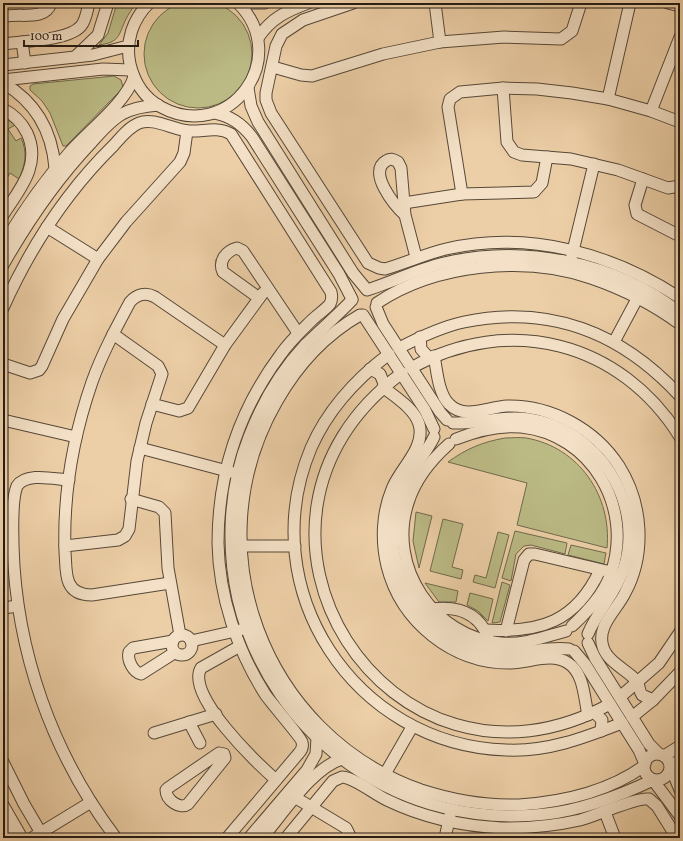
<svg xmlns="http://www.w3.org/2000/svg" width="683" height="841" font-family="Vollkorn,serif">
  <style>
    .green { fill: #bbba85; stroke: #706a4c }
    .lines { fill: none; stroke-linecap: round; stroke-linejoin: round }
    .minor-casing { stroke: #564838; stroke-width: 13 }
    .minor { stroke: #f3e0c6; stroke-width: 11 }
  </style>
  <rect width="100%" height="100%" fill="#edcfa7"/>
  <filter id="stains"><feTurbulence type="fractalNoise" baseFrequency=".005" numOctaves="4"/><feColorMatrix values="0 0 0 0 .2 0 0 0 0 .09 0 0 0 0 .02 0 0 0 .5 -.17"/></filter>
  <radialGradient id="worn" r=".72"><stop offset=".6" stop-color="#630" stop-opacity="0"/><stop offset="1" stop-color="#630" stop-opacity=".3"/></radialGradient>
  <g class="green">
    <circle cx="198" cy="54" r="54"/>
    <path d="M117,3h18c-2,6 -7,11 -9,16 -8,17 -6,23 -27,26l9,-12z"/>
    <polygon points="114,76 121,80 123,87 121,90 66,146 63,146 50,113 42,101 30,90 30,86 33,84"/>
    <path d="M3,116l12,9 -7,4 8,12 5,-3c7,14 4,28 -2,41l-9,-6 -3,5 -4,-4z"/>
    <path d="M505,438c7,0 14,-1 21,0 53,9 86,58 81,110l-90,-23 10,-42 -79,-21c18,-13 34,-20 57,-24z"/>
    <polygon points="416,512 432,516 419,568 413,541"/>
    <polygon points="443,519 463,524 452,567 463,570 461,579 430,571"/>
    <polygon points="515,531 567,543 565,554 531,545 524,546 516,554 511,581 502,578"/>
    <polygon points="498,532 509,535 495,588 473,582 475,575 486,578"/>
    <polygon points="571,545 606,553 604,564 568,555"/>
    <polygon points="502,582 510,585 500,622 492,623"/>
    <polygon points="425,583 458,591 456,602 439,602"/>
    <polygon points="470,593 493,599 488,621 478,611 467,605"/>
  </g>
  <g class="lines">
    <defs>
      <g id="minor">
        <path d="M149,3c-16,16 -24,38 -19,61 4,17 14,34 31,43 68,37 132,-49 77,-104"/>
        <polyline points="244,3 265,3"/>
        <path d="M353,3l-50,17 -21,14 -6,12 -10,47v7l5,13 97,150 11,5 6,1c21,-6 40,-15 61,-20 82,-19 165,4 234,49"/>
        <polyline points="435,3 440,42"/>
        <polyline points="668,3 680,6"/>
        <path d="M3,17c15,-5 42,5 48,-14"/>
        <path d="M258,38c13,-20 29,-27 50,-35"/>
        <polyline points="22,42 25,63"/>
        <path d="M3,44c20,-3 65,-3 78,-18 5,-6 6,-15 8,-23"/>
        <polyline points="75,57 98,35 108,3"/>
        <polyline points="3,65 93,55 128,46"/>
        <polyline points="273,67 301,75 312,76 383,54 440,42 504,37 561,39 572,31 581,3"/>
        <polyline points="3,80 103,69 131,70"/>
        <path d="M3,83c33,19 49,48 52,85"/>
        <path d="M248,88l3,18 7,16 95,151 14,17c26,-8 50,-21 77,-27 80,-19 171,-1 236,50"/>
        <polyline points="503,88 507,142 514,152 522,155 571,159 618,170 668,188 680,186"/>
        <polyline points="608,99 630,3"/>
        <path d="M3,109c10,5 19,14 24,24 15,32 -8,57 -24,82"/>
        <polyline points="651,111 680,37"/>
        <path d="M215,113c16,3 27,11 37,24l87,137 13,25"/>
        <polyline points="643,179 635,205 637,214 680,236"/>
        <polyline points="462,194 448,107 450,99 460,92 503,88 537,89 572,93 608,99 651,111 680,122"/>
        <polyline points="404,203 462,194 534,192 542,183 547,157"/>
        <path d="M405,215c-10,-9 -38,-43 -19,-54 4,-3 7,-2 12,1l3,6 4,47 11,42"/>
        <polyline points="47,227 98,259"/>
        <path d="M3,245c19,-32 41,-64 66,-92 19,-22 56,-49 65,-76"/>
        <polyline points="572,255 594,164"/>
        <path d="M3,265c25,-44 53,-85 88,-122 9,-10 19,-22 31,-29 11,-6 23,-8 36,-9"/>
        <path d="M259,298l-36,-26c-5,-11 3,-21 14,-24l6,3 55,82"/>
        <path d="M352,300c-15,16 -32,30 -47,45 -25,27 -43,58 -56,92 -20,51 -23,108 -11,162 33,140 166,232 308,215 37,-4 73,-18 107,-34"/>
        <path d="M377,303c58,-39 148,-48 214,-25 32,11 62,26 89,46"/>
        <polyline points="376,307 383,324 440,412 447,420"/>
        <path d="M3,308c27,-60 64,-117 111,-163 7,-8 15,-18 25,-22 15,-6 34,7 50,8 14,1 28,-5 42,3l100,158c1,4 1,8 -1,12 -5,6 -13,11 -18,16 -11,11 -22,21 -31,34 -42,56 -63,118 -63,189 1,53 19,107 47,151 6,9 36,43 37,48 1,4 0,8 -3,11l-72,85"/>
        <path d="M360,315c-35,20 -63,51 -83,86 -84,145 -15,333 144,389 31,10 65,16 98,15 44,-3 89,-13 125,-39"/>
        <polyline points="363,315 425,410 434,429"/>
        <polyline points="420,337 421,349 429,358"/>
        <polyline points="614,342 638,297"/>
        <path d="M399,348c21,-11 42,-21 65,-26 86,-18 158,11 216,74"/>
        <path d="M389,354c-33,25 -61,55 -78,94 -59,141 43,297 195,302 41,2 78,-12 116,-27"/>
        <path d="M434,356c3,14 4,37 15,48 15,16 39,3 58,2 44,-1 88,23 112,60 24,38 27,88 6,127 -8,17 -29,33 -22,54 5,17 31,26 35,37 2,4 1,7 4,11l11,5"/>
        <polyline points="3,364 30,373 39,370 42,366 63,319 98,259 126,222 180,162 184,153 187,131"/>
        <path d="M411,368c98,-55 210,-26 269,69"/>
        <polyline points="370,369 380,374 385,386"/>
        <path d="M402,373c-205,151 -12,452 208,331"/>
        <path d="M383,387c12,10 31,21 36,37 7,24 -19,44 -27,65 -10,24 -11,52 -5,77 14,56 66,98 124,97 18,0 40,-11 57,0 16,10 16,34 20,52"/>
        <polyline points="152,404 179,411 188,408 225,345 263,293"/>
        <polyline points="3,420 76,437"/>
        <path d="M453,423c26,1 50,-8 76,-4 68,10 116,82 95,149 -8,25 -26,42 -36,66"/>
        <path d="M434,437c-6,13 -15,23 -23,35 -7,11 -12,24 -15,37 -18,67 35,137 103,144 24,2 46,-7 70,-4"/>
        <path d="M456,439c20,-8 42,-14 65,-12 70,7 113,80 90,146 -7,21 -23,38 -39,53"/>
        <path d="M449,444c-18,16 -34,36 -41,59 -21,64 26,134 93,140 23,2 43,-6 65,-12"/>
        <polyline points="140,448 231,472"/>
        <path d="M69,480c-15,-1 -43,-8 -52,6 -6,15 -4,43 -4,60 3,105 39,208 103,292"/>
        <polyline points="131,499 159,507 165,513 168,568 180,635"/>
        <polyline points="65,546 118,540 125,536 129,529 137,461 146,423 162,374 158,366 113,334"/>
        <polyline points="241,546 295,546"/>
        <path d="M170,583l-78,12c-10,0 -19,-3 -23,-12 -4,-9 -3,-21 -4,-31 -2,-58 8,-115 27,-170 10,-28 24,-54 38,-80 7,-8 16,-10 25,-5l70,48"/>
        <polyline points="3,608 18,606"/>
        <path d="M432,609c25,-3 46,3 56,28"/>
        <path d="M485,630c55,3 91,-8 115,-60"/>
        <polyline points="506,631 524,560 529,554 535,554 611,572"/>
        <circle cx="182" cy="645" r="10"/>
        <path d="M173,641l-40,7 -4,4c-2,8 4,20 12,22l33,-21"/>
        <polyline points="191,641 240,630"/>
        <polyline points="588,643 595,658 649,744 659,754"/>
        <path d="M240,646l-39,22c-16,27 56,95 75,112"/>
        <polyline points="574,651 585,664 639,750 645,764"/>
        <polyline points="620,697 659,663 680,632"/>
        <polyline points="594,712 602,720 601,731"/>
        <polyline points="632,717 653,700 680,672"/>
        <polyline points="189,722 200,743"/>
        <polyline points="154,733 216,714"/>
        <path d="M219,753l5,1 1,4 -37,46c-8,6 -22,-4 -22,-14l2,-2z"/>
        <circle cx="657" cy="767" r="13"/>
        <polyline points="664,756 680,746"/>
        <polyline points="3,762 24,804 44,838"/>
        <polyline points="671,767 680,759"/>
        <polyline points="671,768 680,790"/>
        <polyline points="385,774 412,727"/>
        <polyline points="653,780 680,816"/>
        <polyline points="296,798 346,828 351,838"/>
        <polyline points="3,805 22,838"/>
        <polyline points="605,812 615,838"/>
        <polyline points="3,826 11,838"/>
        <polyline points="32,838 91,802"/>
        <polyline points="249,838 307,770 316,754 317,738"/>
        <path d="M262,838c21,-24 50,-70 80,-79"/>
        <path d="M286,838l47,-57 9,-4c13,1 32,17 45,23 35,17 76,26 115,28 26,0 52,-2 78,-8 15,-4 57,-23 69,-21l8,7 20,32"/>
        <polyline points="445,838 450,815"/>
      </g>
    </defs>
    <use href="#minor" class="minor-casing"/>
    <use href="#minor" class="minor"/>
  </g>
  <rect width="683" height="841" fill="none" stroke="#edcfa7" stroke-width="16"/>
  <rect x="4" y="4" width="675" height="833" fill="none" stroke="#241b13" stroke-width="2"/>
  <rect x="8" y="8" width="667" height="825" fill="none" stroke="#241b13"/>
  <path d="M24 40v6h114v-6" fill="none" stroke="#241b13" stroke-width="2"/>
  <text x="30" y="40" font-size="12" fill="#241b13" stroke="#f3e0c6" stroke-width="3" paint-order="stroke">100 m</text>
  <rect width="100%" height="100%" filter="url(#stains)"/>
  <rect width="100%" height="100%" fill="url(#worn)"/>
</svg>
